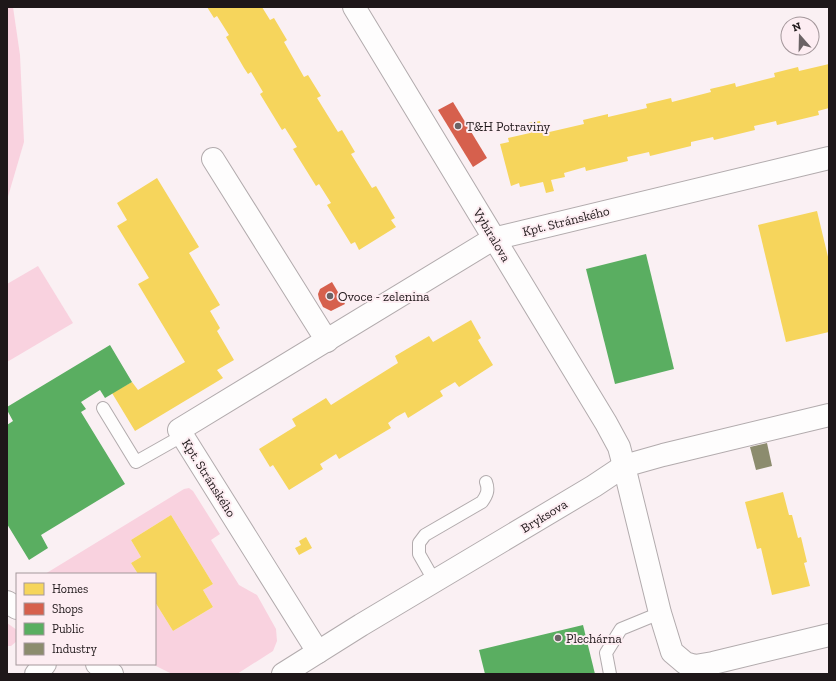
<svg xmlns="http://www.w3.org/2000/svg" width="836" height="681" font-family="'Zilla Slab',serif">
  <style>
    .green { fill: #f9d2df }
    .homes { fill: #f6d55c }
    .shops { fill: #d6604d }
    .public { fill: #5aae61 }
    .industry { fill: #8c8c6e }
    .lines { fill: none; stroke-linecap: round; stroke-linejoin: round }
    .lane-casing { stroke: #b2abad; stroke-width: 14 }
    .street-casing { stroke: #b2abad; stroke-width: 24 }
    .lane { stroke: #fefdfd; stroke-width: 12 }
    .street { stroke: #fefdfd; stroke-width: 22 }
    .poi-dot { fill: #6b6365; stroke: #fdedf2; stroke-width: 1.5 }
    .labels { text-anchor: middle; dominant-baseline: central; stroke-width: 4; stroke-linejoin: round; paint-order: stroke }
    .poi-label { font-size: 13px; fill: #1e1719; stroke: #fdedf2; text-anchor: start }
    .street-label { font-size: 13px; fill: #1e1719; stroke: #fdedf2 }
  </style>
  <rect width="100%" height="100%" fill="#faf0f3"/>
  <g class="green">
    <polygon points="7,7 13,7 20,55 24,142 7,200"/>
    <polygon points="38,266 73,323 7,362 7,284"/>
    <polygon points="189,488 193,491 220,534 211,540 239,585 257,595 276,629 277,641 273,651 237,674 172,674 152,664 155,664 155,602 173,631 213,607 203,590 213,584 171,515 131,540 141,557 131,563 138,574 45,574 184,489"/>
    <polygon points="7,623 17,630 17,641 11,646 7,646"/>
  </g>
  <g class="homes">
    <polygon points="207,7 262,7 270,20 274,18 287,40 284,42 304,77 308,75 321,96 317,98 338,132 342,130 355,152 351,154 372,188 376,186 395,218 391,220 396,227 359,250 355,242 351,244 327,205 331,203 319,184 316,186 293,149 297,147 285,128 282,130 260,94 263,92 251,72 248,74 244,68 226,37 229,35 217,16 214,18"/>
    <polygon points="829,64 829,108 818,111 819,115 777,125 776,121 754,126 755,130 714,140 713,137 691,142 691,146 650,156 649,152 627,157 628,161 586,171 585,167 564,173 565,177 551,180 554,191 546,193 543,182 520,187 519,183 511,186 500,144 509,142 508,138 530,133 528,123 540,121 542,130 544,129 545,133 584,124 583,120 608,114 608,117 647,108 646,104 671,98 672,102 711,92 710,89 723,86 735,83 736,87 775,77 774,73 798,67 799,71"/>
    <polygon points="157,178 199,247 189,253 220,305 210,311 220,328 217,331 234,360 217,370 223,378 135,431 112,393 132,382 138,390 185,362 138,284 149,278 117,226 127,220 117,203"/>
    <polygon points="817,211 829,261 829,332 786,342 758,225"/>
    <polygon points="471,320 481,338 478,340 493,365 459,387 455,382 440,391 443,396 408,418 405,412 396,417 388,423 391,428 339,459 336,454 325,461 320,464 323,469 289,490 273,465 270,467 259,449 296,426 292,419 305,411 326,398 331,405 398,363 395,356 429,336 433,342"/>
    <polygon points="783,492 789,515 792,515 798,538 801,537 807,562 804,563 810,586 772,595 761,548 757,549 745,502"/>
    <polygon points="171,515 213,584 203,590 213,607 173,631 155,602 155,574 138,574 131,563 141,557 131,540"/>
    <polygon points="306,537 312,548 299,555 295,548 301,545 299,541"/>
  </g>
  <g class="shops">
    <polygon points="453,102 487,158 473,167 438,110"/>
    <polygon points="332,282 345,304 331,311 323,307 319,299 318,294 320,289"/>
  </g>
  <g class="public">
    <polygon points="646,254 674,369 615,384 586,269"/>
    <polygon points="110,345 132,382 105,398 100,390 81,402 86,409 81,412 125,484 41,535 48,548 29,560 7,524 7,425 13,421 7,410 7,407"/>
    <polygon points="583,625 595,674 485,674 479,650"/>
  </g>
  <polygon class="industry" points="767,443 772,466 756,470 750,447"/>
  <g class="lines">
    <defs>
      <g id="lane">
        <polyline points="103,408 136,462 182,436"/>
        <path d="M435,582l-16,-28v-11l6,-8 57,-33c5,-7 7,-12 4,-20"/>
        <polyline points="610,674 606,653 621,629 660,613"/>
      </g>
      <g id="street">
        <polyline points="354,7 606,423 619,447 624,466 660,613 672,652 685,663 695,666 713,663 829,635"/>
        <polyline points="213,159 327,341"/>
        <polyline points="7,602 17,608"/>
        <polyline points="318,652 179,430 493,239 829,158"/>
        <polyline points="97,664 112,674"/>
        <polyline points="36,674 45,664"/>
        <polyline points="283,674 361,625 594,486 624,466 663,455 829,415"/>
      </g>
    </defs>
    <use href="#lane" class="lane-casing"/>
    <use href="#street" class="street-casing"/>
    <use href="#lane" class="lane"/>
    <use href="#street" class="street"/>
  </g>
  <g class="poi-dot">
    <circle cx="458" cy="126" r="4"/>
    <circle cx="330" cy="296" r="4"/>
    <circle cx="558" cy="638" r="4"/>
  </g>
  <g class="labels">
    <g class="poi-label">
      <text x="466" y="126">T&amp;H Potraviny</text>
      <text x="338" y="296">Ovoce - zelenina</text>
      <text x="566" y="638">Plechárna</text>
    </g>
    <g class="street-label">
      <text transform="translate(566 221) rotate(-14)">Kpt. Stránského</text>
      <text transform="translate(492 235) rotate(59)">Vybíralova</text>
      <text transform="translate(209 478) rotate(58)">Kpt. Stránského</text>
      <text transform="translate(544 516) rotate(-31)">Bryksova</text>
    </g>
  </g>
  <rect width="836" height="681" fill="none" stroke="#1e1719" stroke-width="16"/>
  <rect x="16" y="573" width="140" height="92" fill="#fdedf2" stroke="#a4979b"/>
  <rect x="24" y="583" width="20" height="12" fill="#f6d55c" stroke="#a4979b"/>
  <text x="52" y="593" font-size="12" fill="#1e1719">Homes</text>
  <rect x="24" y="603" width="20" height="12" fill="#d6604d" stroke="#a4979b"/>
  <text x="52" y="613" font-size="12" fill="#1e1719">Shops</text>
  <rect x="24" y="623" width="20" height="12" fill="#5aae61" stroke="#a4979b"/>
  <text x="52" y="633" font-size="12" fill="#1e1719">Public</text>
  <rect x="24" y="643" width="20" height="12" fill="#8c8c6e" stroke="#a4979b"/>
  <text x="52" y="653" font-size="12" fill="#1e1719">Industry</text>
  <g transform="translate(800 36) rotate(340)"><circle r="19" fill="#fdedf2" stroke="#a4979b"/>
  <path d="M0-3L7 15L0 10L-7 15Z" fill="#6b6365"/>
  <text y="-6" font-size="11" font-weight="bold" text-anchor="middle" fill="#1e1719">N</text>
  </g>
</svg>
